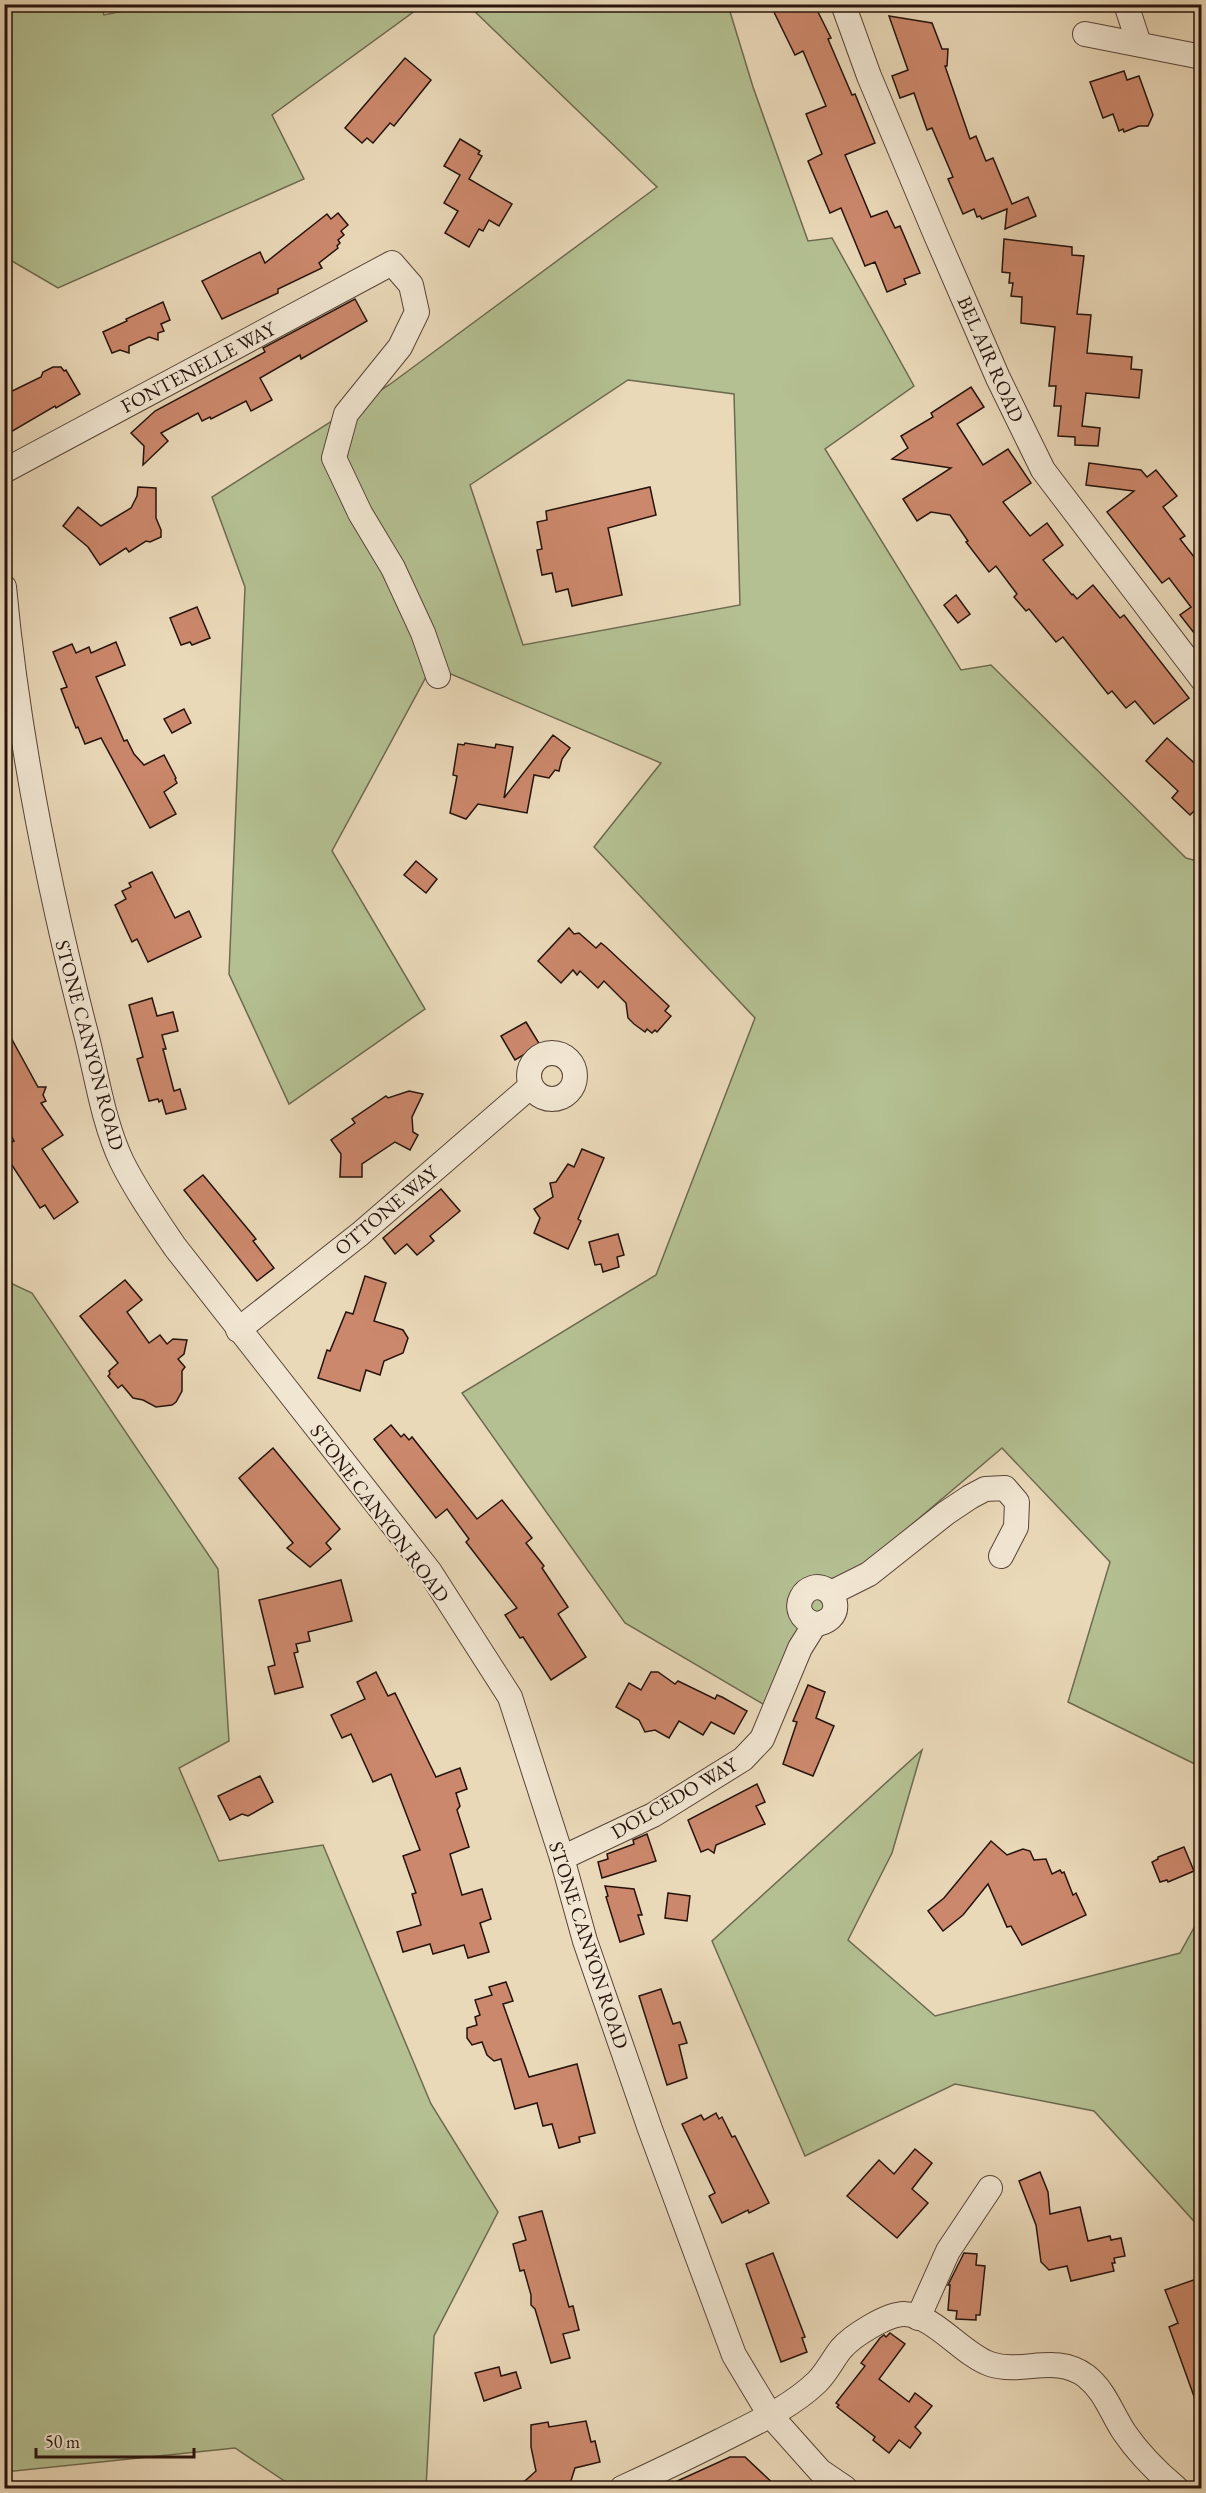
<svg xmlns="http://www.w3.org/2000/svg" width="1206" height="2493" font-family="'EB Garamond',serif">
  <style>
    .green { fill: #b4c092; stroke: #6d6a4f; stroke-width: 1.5; fill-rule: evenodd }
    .building { fill: #cc886c; stroke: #26130c; stroke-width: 1.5 }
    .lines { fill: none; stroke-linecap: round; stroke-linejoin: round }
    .minor-casing { stroke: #574437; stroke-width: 26 }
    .minor { stroke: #f1e6d2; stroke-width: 24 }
    .labels { text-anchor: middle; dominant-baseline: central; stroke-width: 4.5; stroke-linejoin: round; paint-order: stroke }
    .street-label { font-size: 20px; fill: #26130c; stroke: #f1e6d2 }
  </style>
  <rect width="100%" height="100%" fill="#ead9b9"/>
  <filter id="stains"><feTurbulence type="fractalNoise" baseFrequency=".00333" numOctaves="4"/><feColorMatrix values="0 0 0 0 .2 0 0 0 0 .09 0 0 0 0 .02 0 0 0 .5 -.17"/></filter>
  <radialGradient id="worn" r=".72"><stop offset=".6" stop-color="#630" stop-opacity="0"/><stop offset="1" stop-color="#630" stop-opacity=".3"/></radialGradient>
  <g class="green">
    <polygon points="153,5 423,5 272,115 304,179 58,288 5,257 5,5 101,5 104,15"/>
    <path d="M468,5h260l25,82 55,154 24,-3 82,148 -89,63 136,221 30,-5 195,193 15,4v905l-133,-65 42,-140 -108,-114 -171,145 -56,118 -150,-88 -163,-230 194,-118 99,-257 -161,-171 67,-84 -229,-97 -100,185 93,158 -136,95 -60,-130 16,-387 -33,-90 177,-112 268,-198zM628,380l106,14 6,211 -217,40 -53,-160z"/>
    <polygon points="4,1280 32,1293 218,1569 229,1741 179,1768 219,1861 323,1845 431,2104 498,2212 434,2336 426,2488 295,2488 235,2448 5,2472"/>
    <polygon points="922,1750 892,1853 848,1940 935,2016 1180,1953 1201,1915 1201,2229 1094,2111 955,2084 805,2156 712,1941"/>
  </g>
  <g class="building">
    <polygon points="770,4 814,4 831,38 828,39 852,95 855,94 875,143 845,155 871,217 887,211 895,228 900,226 920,273 904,279 906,284 887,292 875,262 865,266 841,208 830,213 808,161 822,154 806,114 826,106 803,51 795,55"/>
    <polygon points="889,16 932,23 942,49 948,49 947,66 945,66 970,139 976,136 986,161 993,158 1012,204 1028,197 1036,216 1005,229 1007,209 982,219 980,216 977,217 974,209 963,214 948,179 953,177 932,128 927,130 914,93 900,98 892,76 908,70"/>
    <polygon points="405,58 431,80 394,126 390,123 373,143 367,138 362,143 345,128"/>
    <polygon points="1124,71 1127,80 1139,76 1153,115 1148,126 1139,126 1124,132 1123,129 1119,131 1113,114 1103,118 1090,82"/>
    <polygon points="460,139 480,151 478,154 482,156 469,179 512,204 499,226 489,220 483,231 479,229 469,247 445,233 458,211 444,203 460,175 444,166"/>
    <polygon points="338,213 348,225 341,231 344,235 338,240 340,243 337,246 338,248 319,263 322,268 278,289 278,293 222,319 202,281 260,252 265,263 327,214 331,219"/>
    <polygon points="1004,239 1072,247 1072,255 1084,256 1077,314 1091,315 1087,353 1132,357 1131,369 1142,370 1139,398 1086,393 1082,426 1100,428 1098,446 1075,445 1075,437 1058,436 1061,406 1054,406 1056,386 1049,386 1055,327 1021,323 1022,297 1011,296 1013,283 1009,283 1010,273 1002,272"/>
    <polygon points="355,299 367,321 301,359 300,355 260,378 272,400 251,411 246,401 211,419 210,417 202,421 198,413 161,433 168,441 143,465 144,446 131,433 155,411 265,352 263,348"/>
    <polygon points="163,302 170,320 161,324 164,331 158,333 158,340 149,337 129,346 129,353 120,350 112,353 103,332 127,321 126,319"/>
    <polygon points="53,367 61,367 64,371 66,370 80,394 56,408 55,406 4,436 4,395 41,377 43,372"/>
    <polygon points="971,387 984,407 957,424 983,465 1008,449 1031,483 1003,502 1030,536 1047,523 1063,545 1043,560 1072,595 1073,594 1077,599 1093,585 1120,618 1124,615 1189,698 1154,724 1135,701 1126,708 1112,691 1108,694 1063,637 1056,642 1029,609 1026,611 1014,597 1017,594 996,566 989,572 966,542 968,541 950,515 931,512 917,521 903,499 951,468 892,459 908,448 901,436 933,417 931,413"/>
    <polygon points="1089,463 1141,470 1147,477 1156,470 1177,496 1163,507 1185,536 1180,539 1202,567 1202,643 1180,615 1191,607 1169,578 1162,583 1107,512 1134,491 1086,485"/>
    <polygon points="138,487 156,488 156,518 161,530 161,537 150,542 146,541 129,552 126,548 100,565 88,547 63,526 78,507 101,526 131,508 137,496"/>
    <polygon points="650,487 656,515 608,528 622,595 572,606 568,589 556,592 552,573 542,575 537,550 542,549 537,522 547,520 546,511"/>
    <polygon points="956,595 970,614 958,623 944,605"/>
    <polygon points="197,607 210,638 192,645 190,642 181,645 170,618"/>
    <polygon points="116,642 125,665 96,677 124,741 127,740 134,754 144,765 164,755 176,778 175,779 177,783 164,792 176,814 150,828 101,738 85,744 78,727 76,728 61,689 67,687 53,652 72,644 76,653 89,647 91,653"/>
    <polygon points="184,709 191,723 172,733 164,719"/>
    <polygon points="553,735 570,748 562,759 559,771 555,770 549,778 534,775 527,813 478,804 466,819 450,813 457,776 453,775 458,744 464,745 465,743 495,748 496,744 513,747 504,798"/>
    <polygon points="1167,738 1202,770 1202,803 1190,815 1172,798 1178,791 1146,761"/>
    <polygon points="416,861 437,879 426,893 404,875"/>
    <polygon points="152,872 175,918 189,911 201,937 148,962 137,939 132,942 115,905 126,899 122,891 131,887 129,883"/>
    <polygon points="569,928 574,934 579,933 596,948 601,943 606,947 669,1006 665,1011 671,1016 657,1032 655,1030 652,1033 647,1029 645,1032 634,1024 628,1018 626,1003 604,981 598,988 580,971 577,975 573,970 561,983 538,961"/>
    <polygon points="152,998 157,1016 173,1012 178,1031 162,1035 166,1049 163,1049 174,1091 180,1089 186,1109 166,1114 162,1100 159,1102 158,1099 149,1101 137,1059 143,1057 129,1005"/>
    <polygon points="526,1022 540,1045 515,1060 501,1036"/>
    <polygon points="4,1025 38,1087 46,1087 43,1095 46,1101 41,1103 63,1135 42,1149 78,1202 54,1219 45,1205 40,1208 4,1153 4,1147 14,1141 4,1123"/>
    <polygon points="409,1091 423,1094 412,1117 413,1132 418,1135 410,1150 395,1142 362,1164 362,1177 340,1177 341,1154 331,1140 355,1123 352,1119 386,1096 388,1098"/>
    <polygon points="582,1149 604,1158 578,1219 581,1221 568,1249 534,1233 540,1218 534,1209 553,1197 550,1183 556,1182 568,1164 574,1167"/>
    <polygon points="203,1175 256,1239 253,1241 274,1268 257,1281 184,1190"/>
    <polygon points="441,1189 460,1211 430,1236 434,1241 417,1255 407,1244 395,1254 383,1238"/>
    <polygon points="618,1234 624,1255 617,1257 619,1267 603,1272 601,1264 595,1265 589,1242"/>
    <polygon points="365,1276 386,1283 374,1321 403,1330 408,1338 403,1353 384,1361 380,1375 366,1370 360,1391 318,1378 327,1350 330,1351 346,1312 353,1314"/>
    <polygon points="125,1280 142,1300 127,1312 149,1343 160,1335 167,1344 173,1339 187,1340 184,1354 178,1359 185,1367 182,1371 182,1391 176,1402 172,1405 156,1407 143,1400 133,1398 122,1385 118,1388 108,1376 110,1374 109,1371 118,1363 80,1316"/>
    <polygon points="391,1425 401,1437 404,1434 409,1440 412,1437 477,1519 502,1500 532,1538 526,1543 544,1566 542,1568 568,1607 558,1614 586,1657 551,1680 523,1637 520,1638 505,1615 517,1608 466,1542 469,1539 447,1509 436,1518 374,1439"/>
    <polygon points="273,1448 340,1529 326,1543 331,1549 310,1567 287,1548 293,1543 239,1478"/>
    <polygon points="341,1580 352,1621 308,1632 310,1641 296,1644 298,1652 294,1653 303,1687 275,1694 268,1667 275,1665 259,1600"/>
    <polygon points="376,1672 388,1696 395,1693 436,1777 460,1768 467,1789 456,1793 460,1806 457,1810 469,1847 450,1854 462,1895 482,1889 491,1919 480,1923 489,1952 468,1958 464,1945 433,1954 430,1944 403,1952 397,1932 421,1925 412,1894 416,1893 403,1856 420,1850 391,1774 373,1782 351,1734 342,1738 331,1715 365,1699 357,1682"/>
    <polygon points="651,1672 658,1672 675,1684 678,1681 715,1699 717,1695 722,1697 747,1711 734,1734 711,1722 703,1735 679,1721 669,1738 655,1730 645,1732 639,1720 616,1707 629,1683 641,1690"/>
    <polygon points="808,1685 825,1692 816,1718 834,1726 813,1776 783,1764 797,1722 793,1721"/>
    <polygon points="260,1776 273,1802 248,1816 242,1814 230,1820 218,1796"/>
    <polygon points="757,1784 765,1802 756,1806 765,1824 716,1845 714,1853 708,1849 701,1852 688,1820"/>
    <polygon points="647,1834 656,1861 602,1878 598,1862 608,1859 607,1854 634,1844 633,1840"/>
    <polygon points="991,1841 1007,1855 1023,1849 1030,1851 1034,1860 1046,1859 1052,1874 1060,1870 1062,1873 1064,1872 1073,1895 1076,1893 1086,1915 1022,1945 1011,1926 1007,1927 988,1884 963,1915 943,1931 928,1911 944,1898"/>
    <polygon points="1184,1847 1194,1871 1168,1882 1167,1880 1160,1882 1152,1862 1158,1859 1158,1857"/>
    <polygon points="605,1886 634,1889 642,1915 638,1915 644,1934 620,1942 606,1897 608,1896"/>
    <polygon points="668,1893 690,1896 687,1921 665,1918"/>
    <polygon points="506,1982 513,2001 503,2004 529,2077 577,2064 595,2133 579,2137 580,2142 559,2148 552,2124 543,2126 537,2103 515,2109 501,2059 494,2061 487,2055 482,2042 472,2045 467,2038 467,2028 477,2025 475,2017 480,2015 475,2000 492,1995 489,1987"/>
    <polygon points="661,1989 673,2024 680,2022 687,2043 679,2045 687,2078 667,2085 639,1996"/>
    <polygon points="716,2113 719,2119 722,2117 732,2137 735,2136 769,2203 749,2213 748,2210 722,2223 709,2196 715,2193 682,2124 701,2115 704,2120"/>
    <polygon points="915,2149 932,2163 912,2189 928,2203 897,2238 847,2196 879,2160 894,2174"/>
    <polygon points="1040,2172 1048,2192 1050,2214 1080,2207 1088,2241 1110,2236 1111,2240 1121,2238 1125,2256 1114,2258 1115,2263 1112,2263 1114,2271 1071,2281 1067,2266 1049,2270 1041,2262 1036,2225 1019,2181"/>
    <polygon points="542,2211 569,2307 573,2306 579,2330 563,2334 570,2358 551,2363 535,2309 531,2305 531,2295 524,2270 520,2271 513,2244 526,2240 519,2217"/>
    <polygon points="773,2253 805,2337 802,2338 807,2352 781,2362 746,2264"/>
    <polygon points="964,2253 977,2254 976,2265 985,2266 980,2315 976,2315 976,2320 956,2319 957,2311 948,2310 950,2285 948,2285"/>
    <polygon points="1202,2277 1202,2413 1200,2413 1169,2327 1178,2323 1165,2290"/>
    <polygon points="890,2333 905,2344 879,2379 909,2402 915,2393 932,2406 915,2427 921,2433 910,2448 899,2440 889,2453 873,2440 875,2437 837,2407 839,2405 836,2403 865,2366 861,2363 880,2338 884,2335 886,2337"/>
    <polygon points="499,2367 501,2376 516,2372 521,2388 484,2401 475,2373"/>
    <polygon points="586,2421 591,2442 595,2441 600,2462 575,2468 569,2487 562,2485 559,2488 517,2488 536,2471 531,2447 531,2425 548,2422 549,2427"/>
    <polygon points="730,2457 745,2457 778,2488 662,2488"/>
  </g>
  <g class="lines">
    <defs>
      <g id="minor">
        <polyline points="843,4 869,76 935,233 998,378 1043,470 1202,679"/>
        <polyline points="1126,4 1139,44"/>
        <polyline points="1085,34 1202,57"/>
        <polyline points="4,471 392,263 411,285 417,312 400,347 346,414 334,458 360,513 393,568 423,633 438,676"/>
        <path d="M4,587c14,149 43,294 80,439 12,44 18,94 38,136 15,30 34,57 53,85l255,325 80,125 52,161 23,83 65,188 84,226 36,60 50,56 25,17"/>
        <circle cx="552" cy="1076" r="23"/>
        <polyline points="238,1330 360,1234 531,1086"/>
        <polyline points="831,1593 869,1574 946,1513 970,1497 985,1489 1005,1488 1017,1502 1016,1527 1001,1556"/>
        <path d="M562,1858l91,-43 90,-56 19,-20 38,-91 15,-24c12,-1 22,-8 20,-21 -1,-5 -3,-9 -7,-12 -22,-16 -45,23 -13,33"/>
        <polyline points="918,2318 948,2251 990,2188"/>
        <path d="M622,2488c33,-15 66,-31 98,-47 33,-17 70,-33 97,-59 10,-10 16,-23 24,-33 11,-13 46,-35 63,-35 29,0 59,41 86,50 33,11 65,-11 96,12 19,15 25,36 38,56 15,22 32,39 52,56"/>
      </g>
    </defs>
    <use href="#minor" class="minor-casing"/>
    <use href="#minor" class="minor"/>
  </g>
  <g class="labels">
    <g class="street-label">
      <text transform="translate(991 359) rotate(66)">BEL AIR ROAD</text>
      <text transform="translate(198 367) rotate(-28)">FONTENELLE WAY</text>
      <text transform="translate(90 1045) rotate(75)">STONE CANYON ROAD</text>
      <text transform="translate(386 1210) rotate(-40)">OTTONE WAY</text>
      <text transform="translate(380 1513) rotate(53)">STONE CANYON ROAD</text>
      <text transform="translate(674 1798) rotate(-30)">DOLCEDO WAY</text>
      <text transform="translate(589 1945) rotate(72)">STONE CANYON ROAD</text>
    </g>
  </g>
  <rect width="1206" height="2493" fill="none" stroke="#ead9b9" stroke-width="24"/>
  <rect x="6" y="6" width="1194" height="2481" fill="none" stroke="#26130c" stroke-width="3"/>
  <rect x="12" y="12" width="1182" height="2469" fill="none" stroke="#26130c" stroke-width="1.5"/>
  <path d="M36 2448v9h158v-9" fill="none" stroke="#26130c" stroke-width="3"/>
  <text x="45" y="2448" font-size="18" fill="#26130c" stroke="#f1e6d2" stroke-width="4.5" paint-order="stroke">50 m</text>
  <rect width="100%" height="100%" filter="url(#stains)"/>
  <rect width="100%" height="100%" fill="url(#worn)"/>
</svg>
